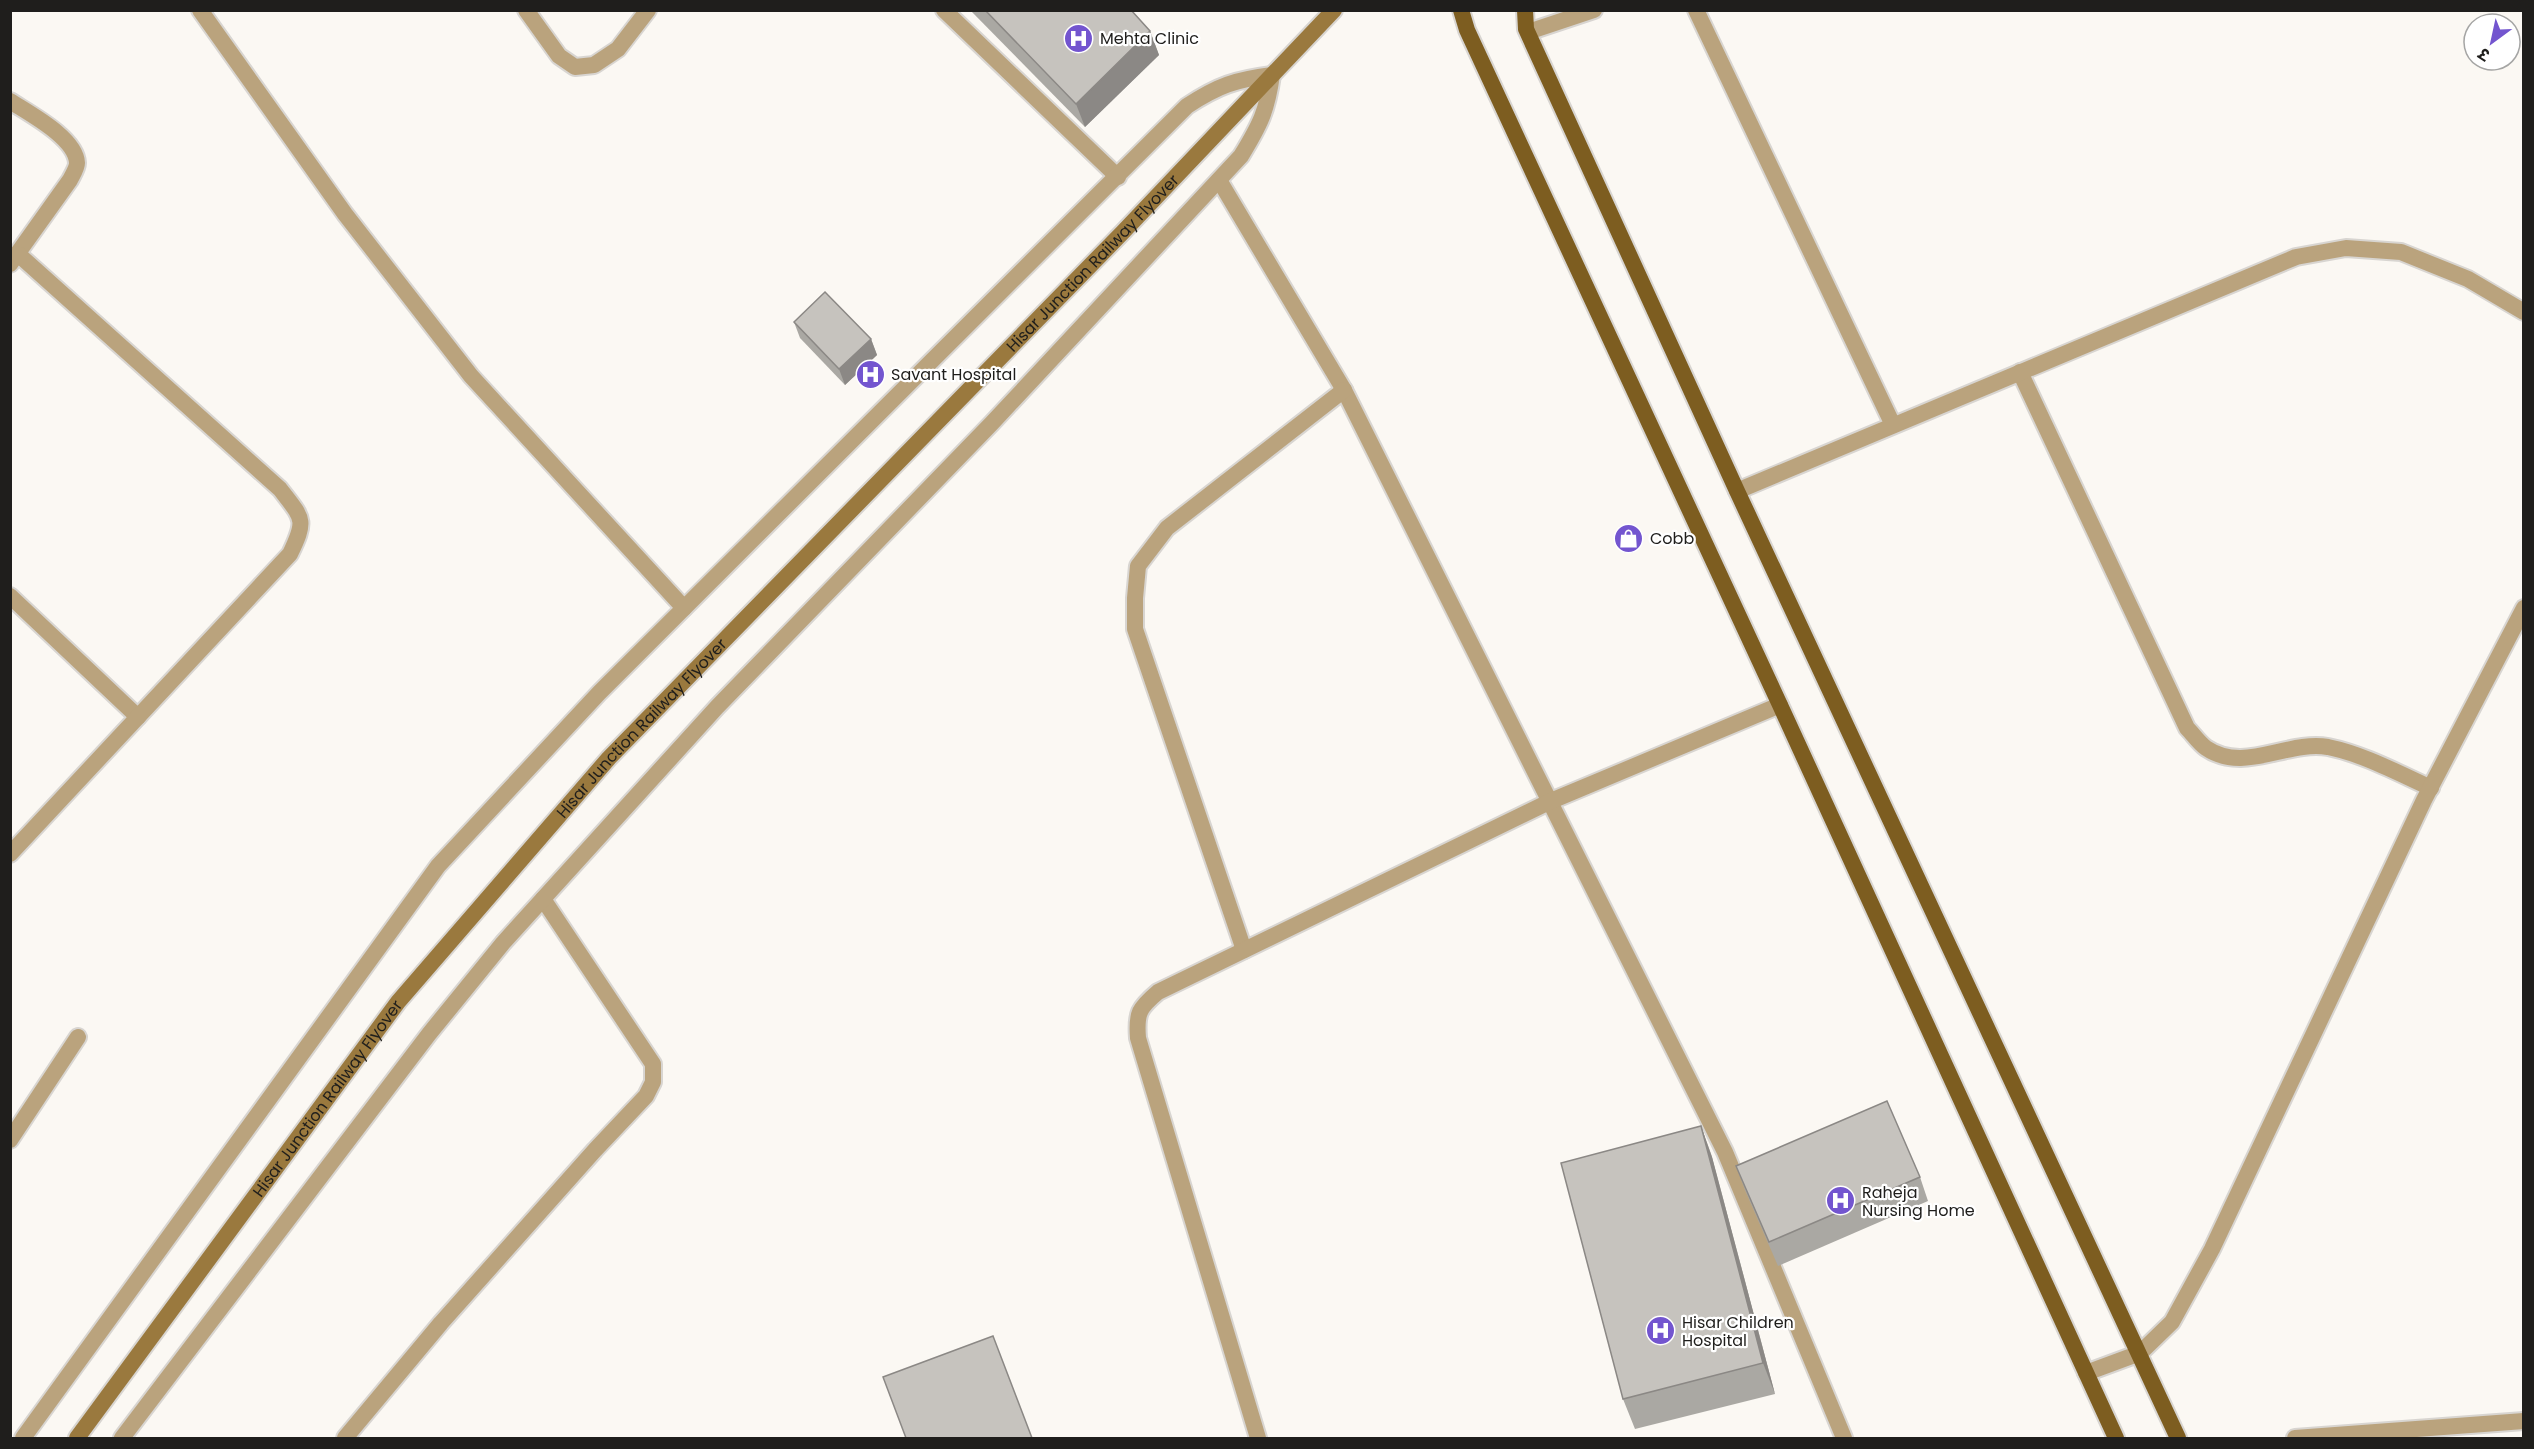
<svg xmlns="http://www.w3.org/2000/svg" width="2534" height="1449" font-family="Poppins,'Noto Sans Devanagari',sans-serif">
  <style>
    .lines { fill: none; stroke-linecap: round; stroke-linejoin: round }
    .service-casing { stroke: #d8d5d1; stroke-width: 20 }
    .minor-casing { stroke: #d8d5d1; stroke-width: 20 }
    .secondary-casing { stroke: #d8d5d1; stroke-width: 20 }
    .primary-casing { stroke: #d8d5d1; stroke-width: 20 }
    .service { stroke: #baa37d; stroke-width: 16 }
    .minor { stroke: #baa37d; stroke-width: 16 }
    .secondary { stroke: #9a793e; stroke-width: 16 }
    .primary { stroke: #7d5d20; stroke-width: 16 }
    .wall { fill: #aaa8a3 }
    .shaded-wall { fill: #8b8885 }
    .building { fill: #c6c3be; stroke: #8b8885; stroke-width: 1.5 }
    .labels { text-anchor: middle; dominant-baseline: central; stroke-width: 4.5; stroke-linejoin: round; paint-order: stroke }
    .poi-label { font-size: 16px; fill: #1f1e1c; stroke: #fff; text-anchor: start }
    .street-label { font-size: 16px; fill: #1f1e1c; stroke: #fff }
  </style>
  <rect width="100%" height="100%" fill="#fbf8f3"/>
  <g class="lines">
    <defs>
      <g id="service">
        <polyline points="1696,10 1893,425"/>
        <polyline points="1528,32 1594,10"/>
        <path d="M2020,372l167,356c6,6 12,15 19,20 38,26 81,-8 122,-1 35,7 70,26 103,41"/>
        <polyline points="1737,491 2296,257 2346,248 2401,252 2468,279 2524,312"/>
        <polyline points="10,1140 78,1037"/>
        <polyline points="345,1438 441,1323 595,1150 646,1096 653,1082 653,1064 543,899"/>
      </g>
      <g id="minor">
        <polyline points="200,10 345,214 471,376 684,608"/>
        <polyline points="526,10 559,56 575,67 594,65 618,49 648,10"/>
        <polyline points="944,10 1118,177"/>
        <path d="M10,101c20,13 66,37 67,62 0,5 -4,11 -7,17l-60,84"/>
        <polyline points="1219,180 1344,390 1725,1152 1844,1438"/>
        <polyline points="10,596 138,717"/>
        <path d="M10,854l280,-300c17,-35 13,-35 -10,-65l-262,-235"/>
        <polyline points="1244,950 1135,629 1135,598 1138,566 1167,528 1344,390"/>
        <polyline points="2086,1373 2140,1353 2172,1322 2212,1249 2424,800 2524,608"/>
        <path d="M23,1438l415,-572 161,-173 588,-587c32,-21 48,-26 85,-31 -5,36 -12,50 -31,81l-249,267 -275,284 -214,236 -74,91 -307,404"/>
        <path d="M1258,1438l-120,-400c-2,-25 1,-30 20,-46l393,-191 229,-96"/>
        <polyline points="2295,1438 2524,1421"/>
      </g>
      <g id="secondary">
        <path id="s1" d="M77,1438l321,-436 211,-244 514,-526 211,-222"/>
      </g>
      <g id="primary">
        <polyline points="1461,10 1467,30 1780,705 2116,1438"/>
        <polyline points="1525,10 1526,29 1737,491 2178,1438"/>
      </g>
    </defs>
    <use href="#service" class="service-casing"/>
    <use href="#minor" class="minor-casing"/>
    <use href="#secondary" class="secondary-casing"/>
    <use href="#primary" class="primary-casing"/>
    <use href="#service" class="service"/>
    <use href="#minor" class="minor"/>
    <use href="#secondary" class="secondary"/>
    <use href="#primary" class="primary"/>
  </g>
  <g class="wall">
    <polygon points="970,10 1131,10 1150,31 1159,55 1085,127"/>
    <polygon points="794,322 871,339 877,355 845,385 800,338"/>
    <polygon points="1701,1126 1712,1157 1775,1394 1635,1429 1623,1399"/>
    <polygon points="1736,1166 1920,1177 1928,1201 1778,1266 1745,1190"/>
  </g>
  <g class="shaded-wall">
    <polygon points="1150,31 1159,55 1085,127 1076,104"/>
    <polygon points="871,339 877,355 845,385 839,369"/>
    <polygon points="1701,1126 1712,1157 1775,1394 1763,1363"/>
  </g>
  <g class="building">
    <polygon points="985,10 1131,10 1150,31 1076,104"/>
    <polygon points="825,292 871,339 839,369 794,322"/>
    <polygon points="1887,1101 1920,1177 1769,1242 1736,1166"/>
    <polygon points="1701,1126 1763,1363 1623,1399 1561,1163"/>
    <polygon points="993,1336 1032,1438 906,1438 883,1377"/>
  </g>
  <defs>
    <symbol id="hospital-disc" viewBox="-11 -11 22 22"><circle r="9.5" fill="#7355cf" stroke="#fff"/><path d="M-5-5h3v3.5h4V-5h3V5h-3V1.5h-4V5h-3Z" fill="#fff"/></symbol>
    <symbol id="shop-disc" viewBox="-11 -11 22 22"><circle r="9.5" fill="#7355cf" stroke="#fff"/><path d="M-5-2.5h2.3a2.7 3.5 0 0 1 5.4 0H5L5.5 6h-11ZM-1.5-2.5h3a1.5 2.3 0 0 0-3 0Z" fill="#fff"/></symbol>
  </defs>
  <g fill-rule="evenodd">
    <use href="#hospital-disc" x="1062" y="22" width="33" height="33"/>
    <use href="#hospital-disc" x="854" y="358" width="33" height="33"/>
    <use href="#shop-disc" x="1612" y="522" width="33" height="33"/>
    <use href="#hospital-disc" x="1824" y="1184" width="33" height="33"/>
    <use href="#hospital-disc" x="1644" y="1314" width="33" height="33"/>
  </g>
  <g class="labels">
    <g class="poi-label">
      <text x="1100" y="38">Mehta Clinic</text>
      <text x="891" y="374">Savant Hospital</text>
      <text x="1650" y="538">Cobb</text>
      <text x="1862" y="1192">Raheja<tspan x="1862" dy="18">Nursing Home</tspan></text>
      <text x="1682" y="1322">Hisar Children<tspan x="1682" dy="18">Hospital</tspan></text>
    </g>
    <g class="street-label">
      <text stroke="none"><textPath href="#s1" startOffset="1556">Hisar Junction Railway Flyover</textPath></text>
      <text stroke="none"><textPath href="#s1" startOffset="908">Hisar Junction Railway Flyover</textPath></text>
      <text stroke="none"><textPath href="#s1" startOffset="422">Hisar Junction Railway Flyover</textPath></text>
    </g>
  </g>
  <rect width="2534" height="1449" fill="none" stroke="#1f1e1c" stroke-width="24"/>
  <g transform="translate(2492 42) rotate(213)"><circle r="28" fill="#ffffff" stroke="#a5a5a4" stroke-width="1.5"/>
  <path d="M0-4.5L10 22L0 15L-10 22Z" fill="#7355cf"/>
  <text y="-9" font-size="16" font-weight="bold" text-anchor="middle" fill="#1f1e1c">उ</text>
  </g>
</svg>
